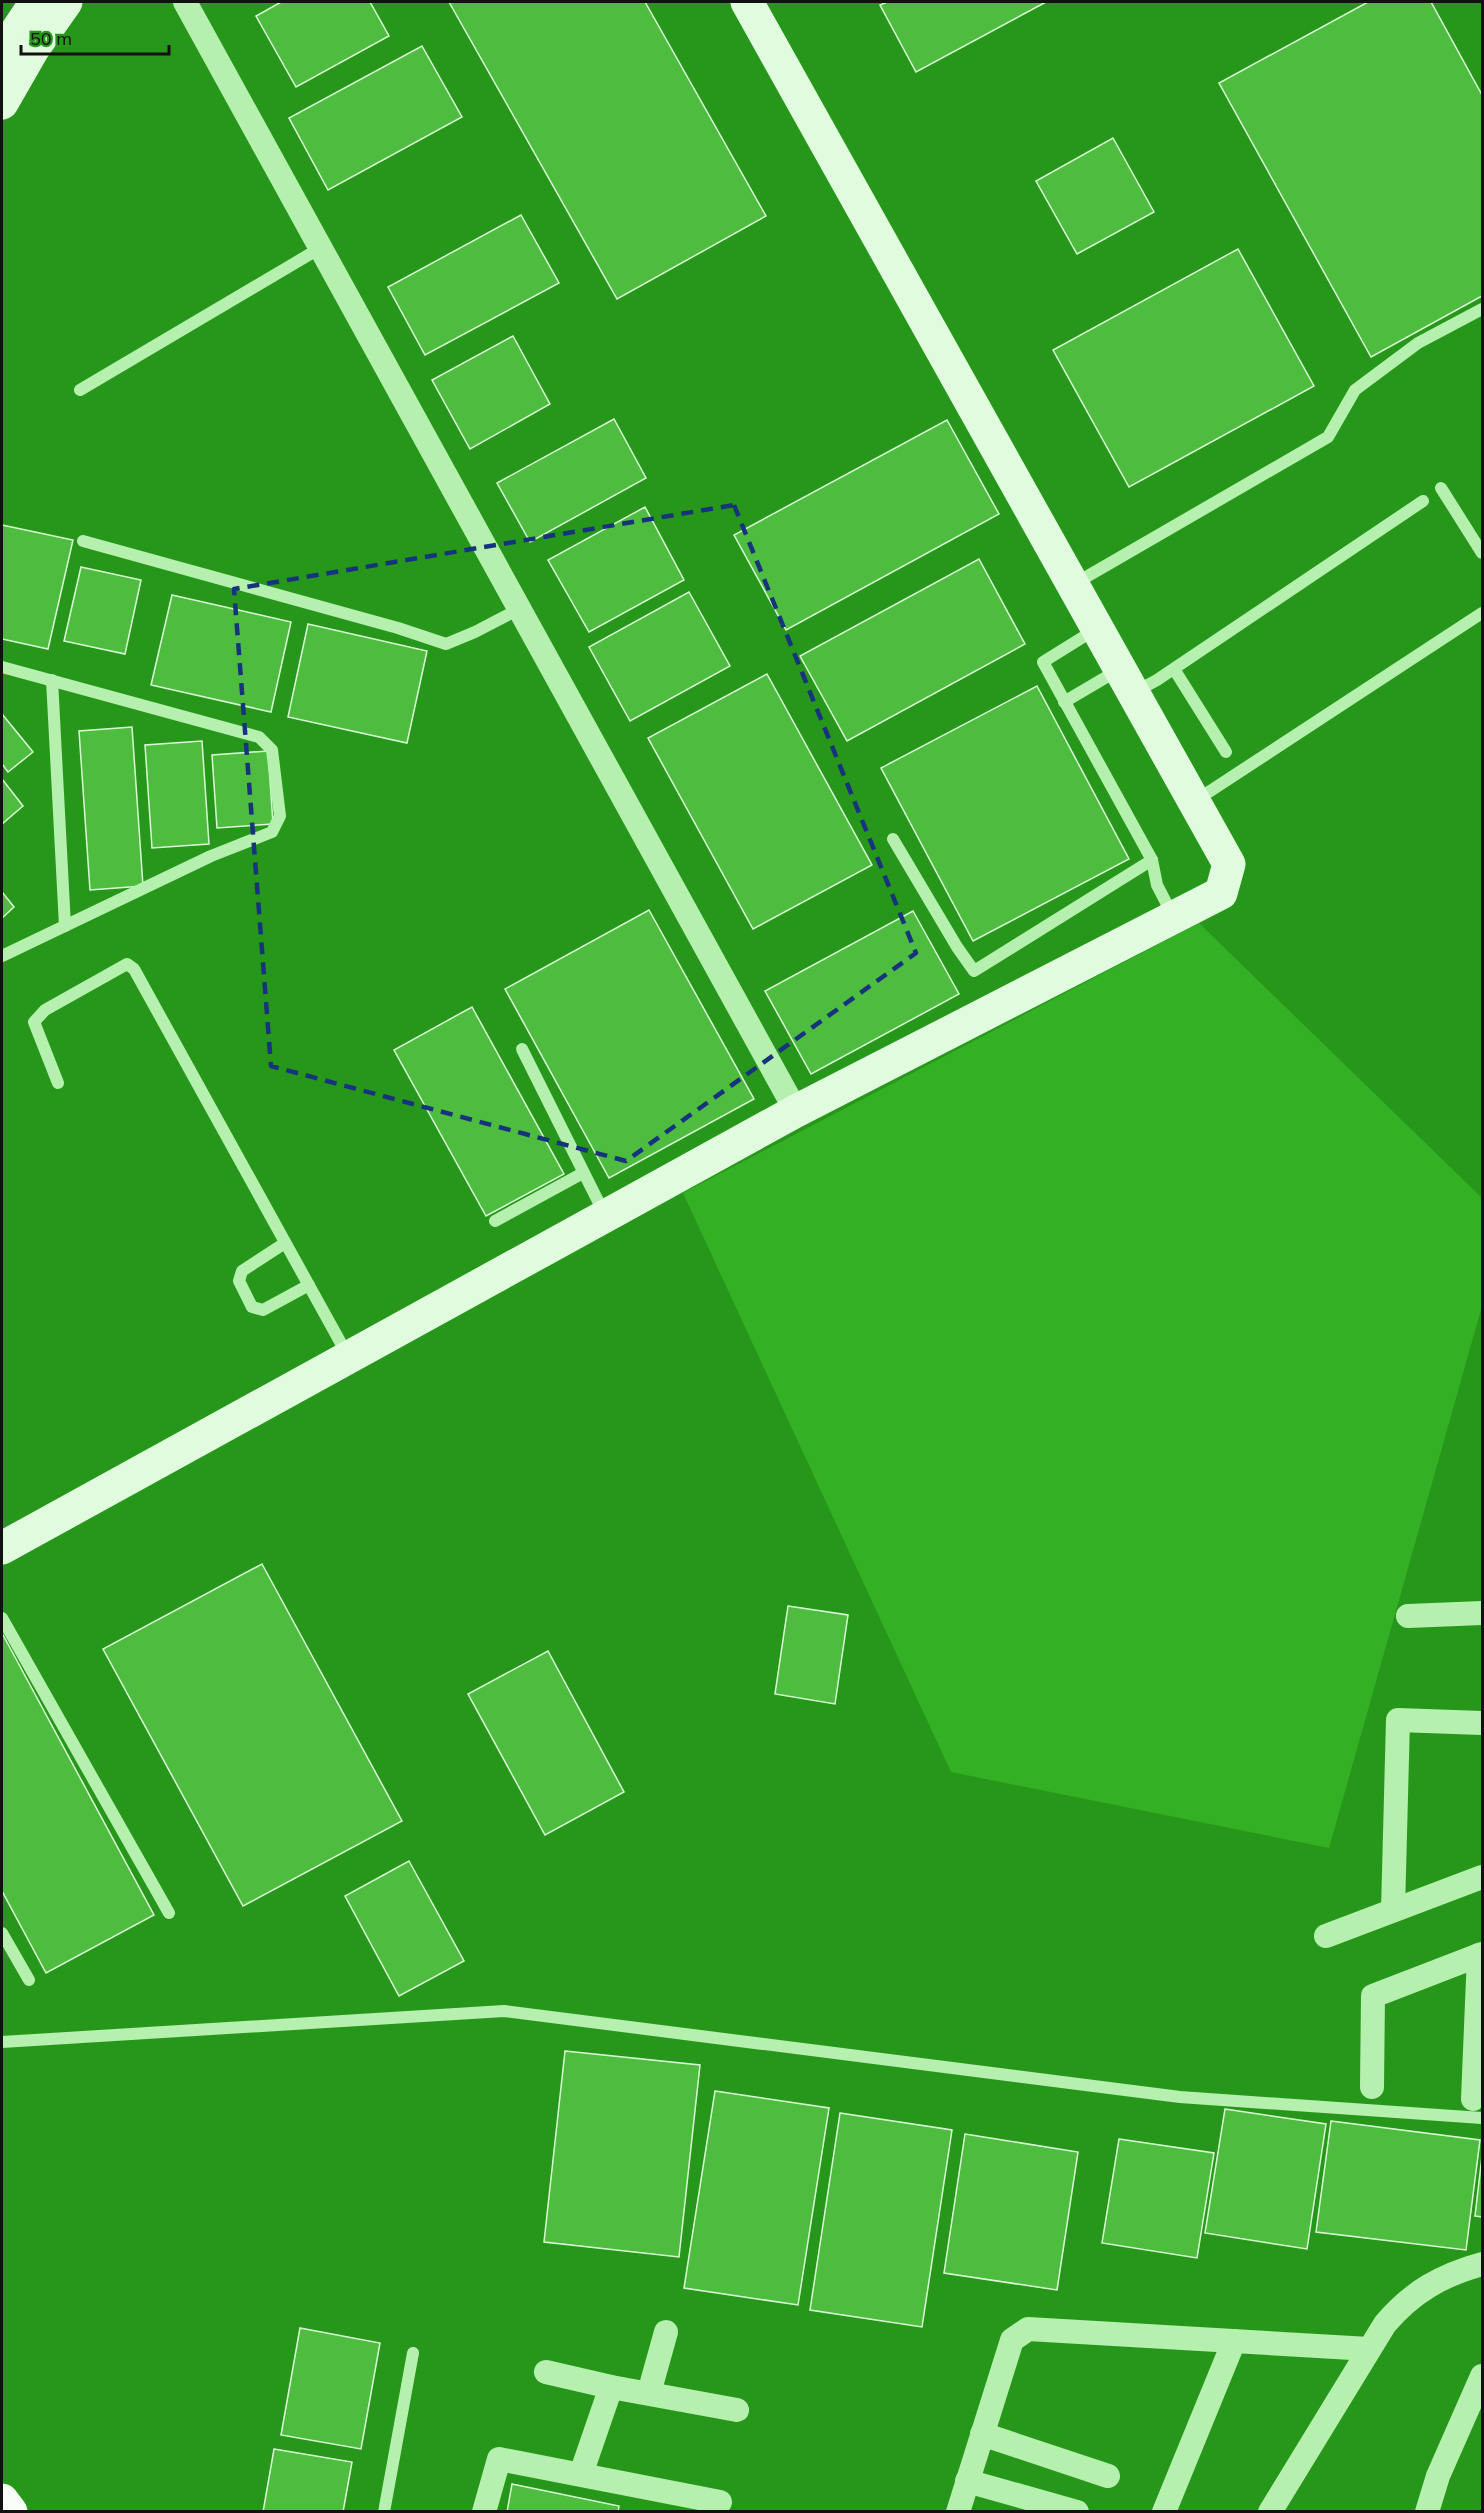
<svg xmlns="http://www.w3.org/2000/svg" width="1484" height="2513" font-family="Mulish,sans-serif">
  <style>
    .green { fill: #34b024 }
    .building { fill: #4dbc3f; stroke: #dafbd6; stroke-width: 1.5 }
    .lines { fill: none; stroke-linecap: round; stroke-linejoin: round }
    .lane { stroke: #b6f0af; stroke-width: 12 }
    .street { stroke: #b6f0af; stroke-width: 24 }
    .secondary { stroke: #e0fbdd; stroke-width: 33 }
    .primary { stroke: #f9fff8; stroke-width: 33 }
    .marked { fill: none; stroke: #18337e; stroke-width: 4.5; stroke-dasharray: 12 8; stroke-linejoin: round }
  </style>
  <rect width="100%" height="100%" fill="#27971b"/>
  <polygon class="green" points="1199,923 1482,1198 1482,1306 1329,1848 951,1772 683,1193"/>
  <g class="building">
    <polygon points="281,2 370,2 389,36 296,87 256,16"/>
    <polygon points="449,2 645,2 766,216 617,299"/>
    <polygon points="887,2 1046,2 916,72 880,5"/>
    <polygon points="1368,2 1431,2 1482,95 1482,296 1371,357 1219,83"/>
    <polygon points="422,46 462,117 328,190 289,118"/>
    <polygon points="1113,138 1154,212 1077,254 1036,181"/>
    <polygon points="521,215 559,283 425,355 388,287"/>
    <polygon points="1238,249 1314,386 1129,487 1053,350"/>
    <polygon points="513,336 550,404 470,449 432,380"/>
    <polygon points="614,419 646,478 530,542 497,483"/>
    <polygon points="947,420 999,514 786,630 734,535"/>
    <polygon points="645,507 684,580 589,632 548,560"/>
    <polygon points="2,525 73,540 48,649 2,639"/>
    <polygon points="979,559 1025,644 847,741 800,656"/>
    <polygon points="81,567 141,580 125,654 64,641"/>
    <polygon points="689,592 730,666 630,721 589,647"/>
    <polygon points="172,595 291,622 271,712 151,685"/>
    <polygon points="308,624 427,651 407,743 288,717"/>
    <polygon points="767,674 872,865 753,929 648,738"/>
    <polygon points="1037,686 1129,859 973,941 881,768"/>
    <polygon points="2,714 33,752 8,772 2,764"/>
    <polygon points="132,727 143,886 90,890 79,731"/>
    <polygon points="202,741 209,844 152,848 145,745"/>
    <polygon points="268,751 273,824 217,828 212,755"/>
    <polygon points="2,779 23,806 2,824"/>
    <polygon points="2,892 14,907 2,918"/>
    <polygon points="649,910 754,1099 609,1178 505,989"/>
    <polygon points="913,911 959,994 811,1074 765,991"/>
    <polygon points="472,1007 564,1174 486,1216 394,1050"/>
    <polygon points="262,1564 402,1821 243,1906 103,1649"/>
    <polygon points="788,1606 848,1615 835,1704 775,1694"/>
    <polygon points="2,1633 154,1915 46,1973 2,1891"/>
    <polygon points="548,1651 624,1792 545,1835 468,1694"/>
    <polygon points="409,1861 464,1961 399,1996 345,1896"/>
    <polygon points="565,2051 700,2065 679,2257 544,2242"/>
    <polygon points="715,2091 829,2108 798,2305 684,2288"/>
    <polygon points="1225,2109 1326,2124 1307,2249 1205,2233"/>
    <polygon points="840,2113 952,2130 922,2327 810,2310"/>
    <polygon points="1331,2121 1480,2140 1466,2250 1316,2232"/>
    <polygon points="965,2134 1078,2152 1057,2290 944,2273"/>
    <polygon points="1119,2139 1214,2153 1197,2258 1102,2243"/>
    <polygon points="1482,2156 1482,2217 1475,2216"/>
    <polygon points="300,2328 380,2343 361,2449 281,2435"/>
    <polygon points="274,2449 352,2462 343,2512 263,2512"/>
    <polygon points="512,2484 619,2506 618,2512 507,2512"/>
  </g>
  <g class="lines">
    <g class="lane">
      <polyline points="80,390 322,247"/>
      <polyline points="1441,488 1482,553"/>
      <polyline points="83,541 398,628 446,644 475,632 521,608"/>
      <polyline points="1074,584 1328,437 1355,390 1418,343 1482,309"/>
      <polyline points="1096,629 1043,662 1152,860 1157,885 1173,916"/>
      <polyline points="2,667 259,737 272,750 280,816 272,832 211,856 2,956"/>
      <polyline points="1174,669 1226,752"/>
      <polyline points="52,680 65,926"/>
      <polyline points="1135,692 1157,680 1423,501"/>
      <polyline points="1064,702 1120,669"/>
      <polyline points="1195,801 1482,613"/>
      <polyline points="893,839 957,947 974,971 1152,860"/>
      <polyline points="522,1049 605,1215"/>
      <polyline points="58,1083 34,1022 45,1010 127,964 134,969 348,1356"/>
      <polyline points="495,1221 583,1173"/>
      <polyline points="285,1243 242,1271 239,1281 252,1307 263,1310 309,1285"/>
      <polyline points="2,1618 169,1913"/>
      <polyline points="2,1933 29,1980"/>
      <polyline points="2,2042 504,2011 1180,2097 1482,2118"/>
      <polyline points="384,2512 413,2353"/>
    </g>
    <g class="street">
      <polyline points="185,2 796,1111"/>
      <polyline points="1408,1616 1482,1613"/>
      <polyline points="1393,1910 1398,1720 1482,1723"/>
      <polyline points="1326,1936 1482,1877"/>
      <polyline points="1372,2087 1373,1996 1482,1954"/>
      <polyline points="1473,2099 1479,1955"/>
      <polyline points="546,2372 611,2387 737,2410"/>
      <polyline points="649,2393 666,2332"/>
      <polyline points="982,2434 1108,2476"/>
      <polyline points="581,2474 611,2387"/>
      <polyline points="967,2481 1077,2512"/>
      <polyline points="484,2512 499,2459 720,2502"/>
      <polyline points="958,2512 1012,2340 1028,2329 1369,2349"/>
      <polyline points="1164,2512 1234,2341"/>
      <path d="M1270,2512l115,-188c27,-32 57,-49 97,-60"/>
      <polyline points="1427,2512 1438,2476 1482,2376"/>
    </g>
    <g class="secondary">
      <polyline points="2,53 36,2"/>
      <polyline points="2,103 33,49 66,2"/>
      <polyline points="2,1548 796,1111 1221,893 1229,864 747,2"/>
    </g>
    <polyline class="primary" points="2,2500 11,2512"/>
  </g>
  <path class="marked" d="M734,505l182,448 -290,208 -355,-95 -37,-477z"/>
  <rect width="1484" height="2513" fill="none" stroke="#111111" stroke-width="6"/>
  <path d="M21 45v9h148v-9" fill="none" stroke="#111111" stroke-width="3"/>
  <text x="30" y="45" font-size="18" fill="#111111" stroke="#27971b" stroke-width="4.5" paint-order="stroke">50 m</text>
</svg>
